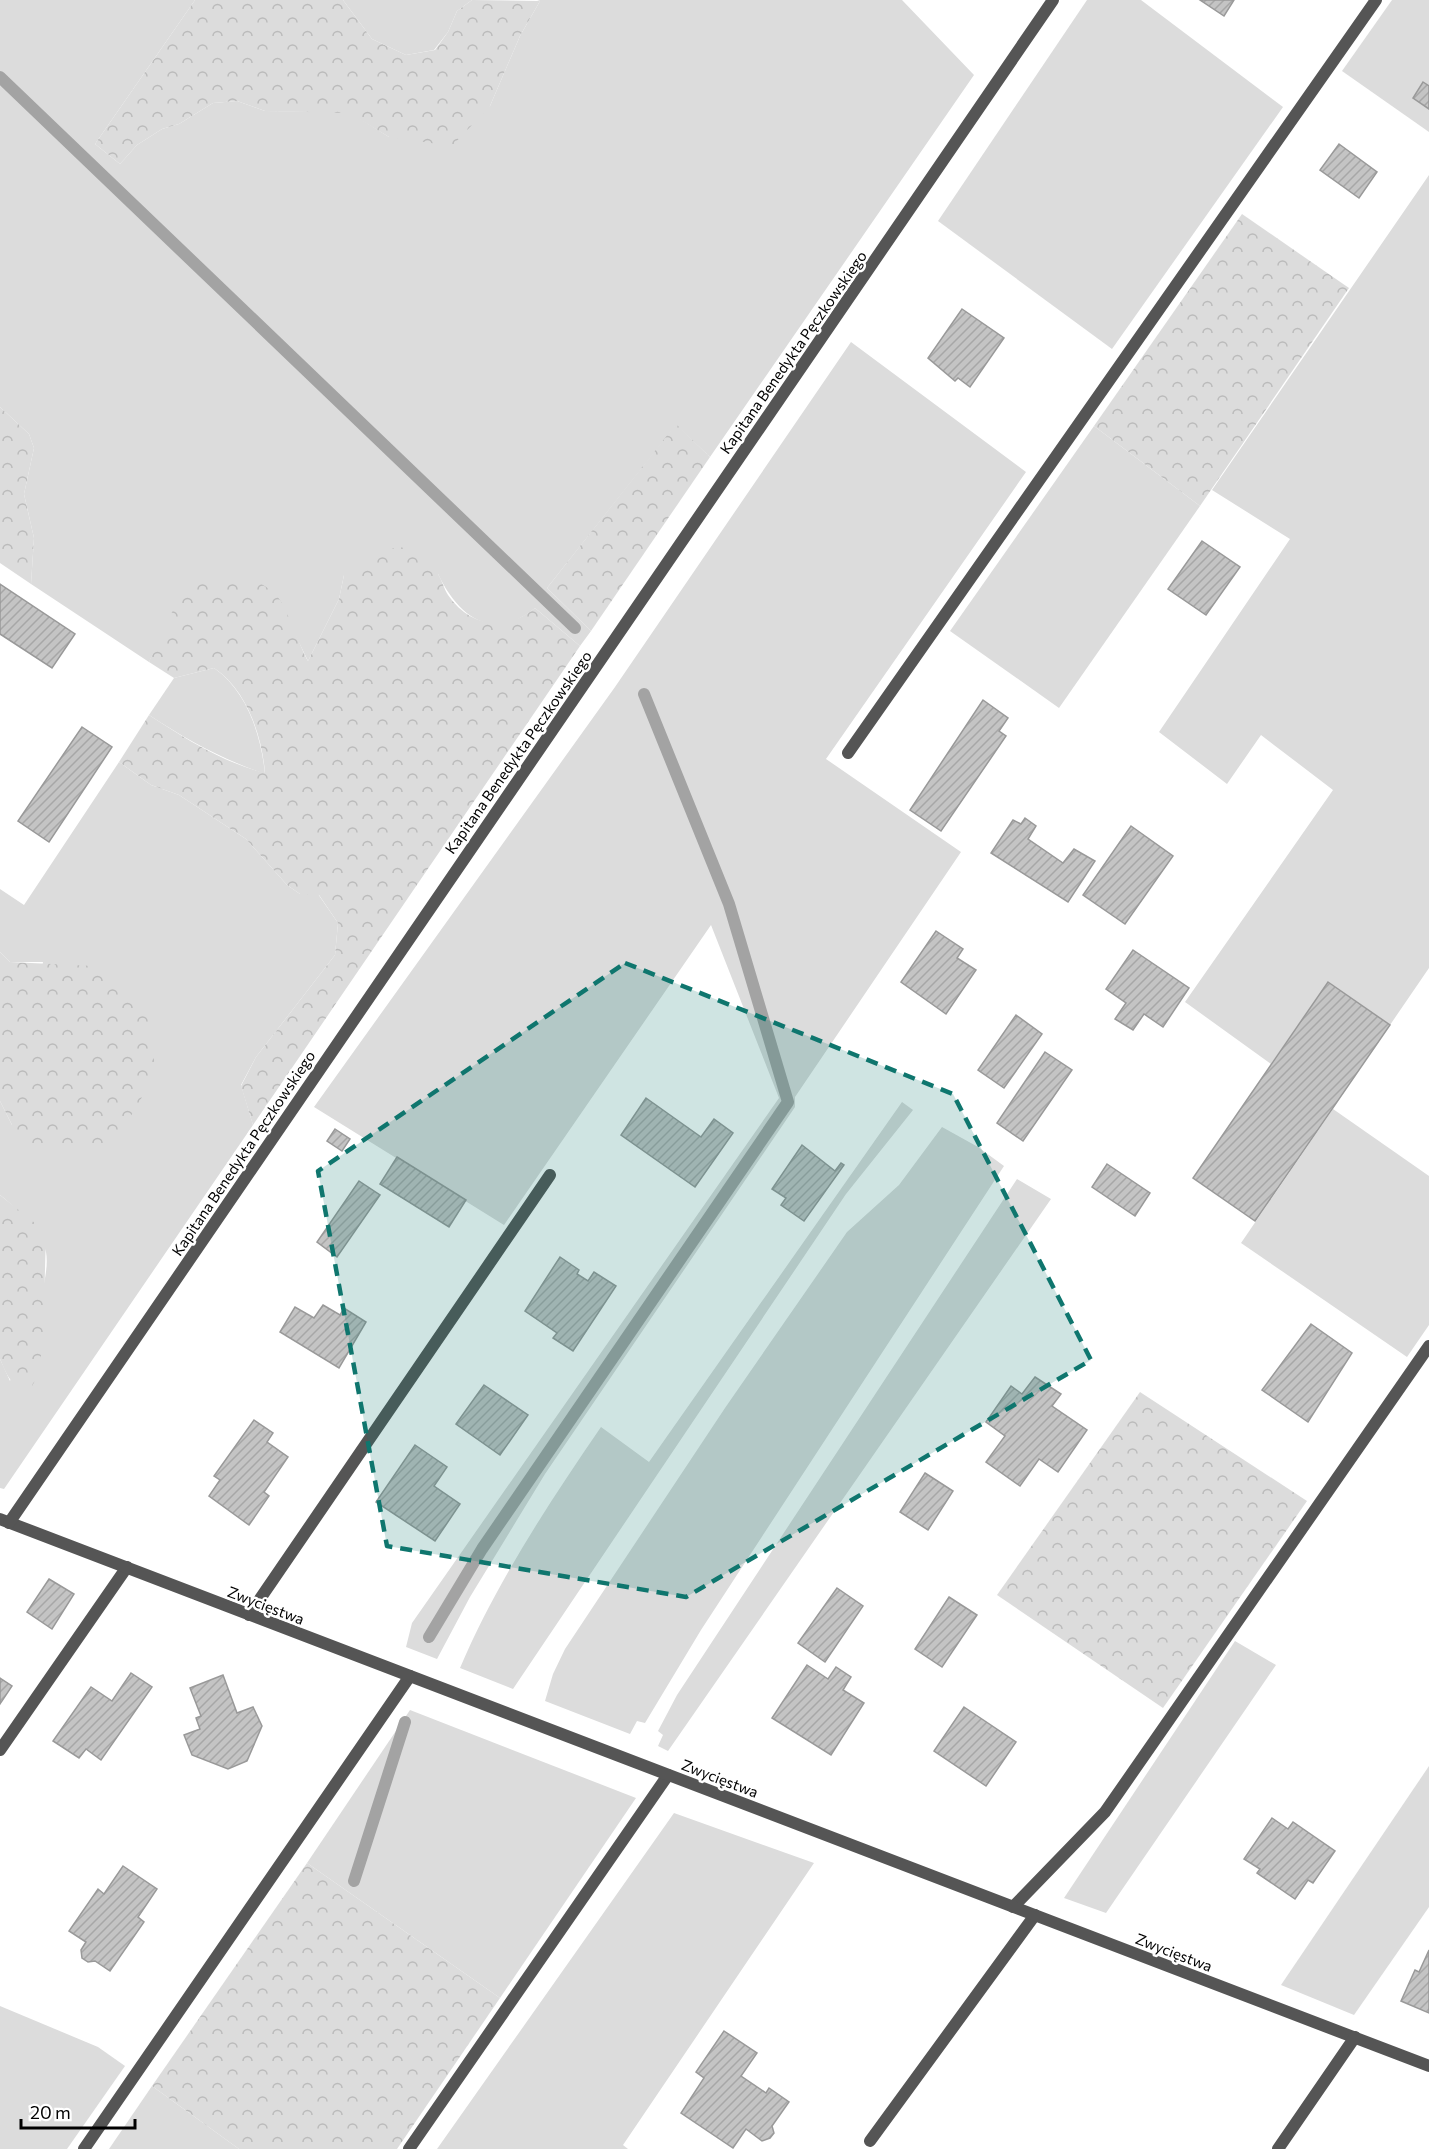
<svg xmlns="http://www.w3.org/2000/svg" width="1429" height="2149" font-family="Commissioner,sans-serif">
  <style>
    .grass { fill: #dcdcdc }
    .forest { fill: url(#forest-crowns) }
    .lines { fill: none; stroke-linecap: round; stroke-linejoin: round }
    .stream { stroke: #a3a3a3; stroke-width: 12 }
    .building { fill: url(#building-hatch); stroke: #999; stroke-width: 1.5 }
    .lane { stroke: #555; stroke-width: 12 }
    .street { stroke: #555; stroke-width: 12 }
    .marked { fill: #0f766e; fill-opacity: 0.2; stroke: #0f766e; stroke-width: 4.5; stroke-dasharray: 12 8; stroke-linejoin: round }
    .labels { text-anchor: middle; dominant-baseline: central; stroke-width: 5; stroke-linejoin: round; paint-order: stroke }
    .street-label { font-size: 15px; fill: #000; stroke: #fff }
  </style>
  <defs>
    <pattern id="forest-crowns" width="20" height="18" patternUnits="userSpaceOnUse" patternTransform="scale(1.5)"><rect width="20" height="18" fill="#dcdcdc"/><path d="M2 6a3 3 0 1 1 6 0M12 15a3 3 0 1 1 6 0" fill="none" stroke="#bbb"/></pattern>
    <pattern id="building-hatch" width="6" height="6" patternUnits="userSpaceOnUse" patternTransform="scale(1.5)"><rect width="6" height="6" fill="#c4c4c4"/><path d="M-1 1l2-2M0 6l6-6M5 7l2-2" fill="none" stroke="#a7a7a7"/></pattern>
  </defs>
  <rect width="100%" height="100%" fill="#fff"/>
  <g class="grass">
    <path d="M0,0h195l-100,144 25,20 17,-19 25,-16 17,-5 34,-21 24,-2 28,10 84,1 40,25 101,-31 30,-70 20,-35 -3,-1h365l72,75 -264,382 -34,-32 -129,163 44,43 -11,15 -45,-38c-43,35 -77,8 -97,-34l-94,1 -5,24 -31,62 -15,-31 -117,-23 -27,55 -118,-78 3,-46 -10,-44 10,-46 -5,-14 -29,-27z"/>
    <polygon points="343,0 472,0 457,11 448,32 434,50 406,55 372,39"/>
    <polygon points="1087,0 1141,0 1283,107 1112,349 938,221"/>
    <polygon points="1392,0 1429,0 1429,132 1342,71"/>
    <polygon points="1429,175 1429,968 1390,1025 1328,982 1271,1064 1185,1002 1333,790 1261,735 1227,784 1159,732 1290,539 1212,490"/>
    <polygon points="851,342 1026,472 826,759 961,852 795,1097 795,1107 545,1474 470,1597 437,1659 406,1647 412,1623 779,1098 711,925 504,1225 314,1107 615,687"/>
    <polygon points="1094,426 1200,506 1059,708 950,631"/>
    <path d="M214,668c33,23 47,67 51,106 -43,-15 -78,-34 -116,-59l25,-37z"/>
    <path d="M119,762l32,23 28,10 67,44 41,46 13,9h18l20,29 -3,32 -79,102 -15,28 12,40 -249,364 -4,-1v-129l10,22c11,-32 42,-97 36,-129 -3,-15 -33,-48 -46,-57v-94l12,24 31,-163h-33l-10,-10v-63l24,16z"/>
    <path d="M902,1102l11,8 -67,84 -333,495 -53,-21c36,-85 89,-165 141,-241l48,35z"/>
    <polygon points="1333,1109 1429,1176 1429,1325 1407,1357 1241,1243"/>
    <polygon points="942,1127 978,1147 1004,1166 701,1630 645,1723 637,1721 630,1734 545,1701 553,1674 565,1649 725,1408 847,1232 899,1185"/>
    <polygon points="1017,1179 1051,1199 668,1751 658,1746 663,1735 658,1731 677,1695"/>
    <polygon points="1235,1641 1276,1665 1106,1913 1064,1898"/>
    <polygon points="410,1710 636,1798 500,1998 307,1863"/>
    <polygon points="1429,1766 1429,1907 1354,2015 1281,1985"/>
    <polygon points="674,1813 814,1863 623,2145 628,2149 437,2149"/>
    <polygon points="0,2006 98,2047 125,2066 67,2149 0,2149"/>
    <polygon points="152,2086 239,2149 109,2149"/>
  </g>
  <g class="forest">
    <polygon points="195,0 343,0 372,39 406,55 435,50 448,32 457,11 472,0 540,1 520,36 490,106 452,146 389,137 349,113 265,111 237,101 213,103 179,124 162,129 137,145 120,164 95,144"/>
    <polygon points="1242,214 1349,288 1200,506 1094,426"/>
    <polygon points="0,407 29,434 34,448 24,494 34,538 31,584 0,563"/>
    <polygon points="676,424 710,457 591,631 547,588"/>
    <path d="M406,547c10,8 24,17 32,27 4,6 6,15 10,21 22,32 57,37 87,13l45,38 -327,479 -12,-39 15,-29 79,-102 3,-32 -19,-28 -19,-1 -13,-9 -41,-46 -67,-44 -28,-10 -32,-23 30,-47c37,24 73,47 116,58 -3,-37 -18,-83 -51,-105l-40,10 -25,-16c19,-40 32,-93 86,-85 16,2 29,6 41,18 10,10 23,50 32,66l31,-62 5,-24 35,-25z"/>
    <polygon points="0,952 10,962 94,966 130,986 151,1021 155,1074 133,1113 107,1143 74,1149 41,1151 12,1125 0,1101"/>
    <path d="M0,1195l46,37 -3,112 -6,33 -6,11c-20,1 -24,-13 -31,-29z"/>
    <polygon points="1140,1392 1307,1501 1163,1708 997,1595"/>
    <polygon points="307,1863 500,1998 397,2149 239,2149 152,2086"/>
  </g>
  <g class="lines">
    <g class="stream">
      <polyline points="0,77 575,628"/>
      <polyline points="429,1637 482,1549 788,1102 729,904 644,694"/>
      <polyline points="354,1881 405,1722"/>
    </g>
  </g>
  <g class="building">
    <polygon points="1200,0 1234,0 1224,16"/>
    <polygon points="1423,82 1429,86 1429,109 1413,98"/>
    <polygon points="1339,144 1377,172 1359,198 1320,170"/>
    <polygon points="962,309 1004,338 970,387 958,378 955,381 928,358"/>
    <polygon points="1202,541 1240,567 1206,615 1168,589"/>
    <polygon points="0,584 75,634 52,668 0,634"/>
    <polygon points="983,700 1008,718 999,731 1006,736 941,831 910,810"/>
    <polygon points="82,727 112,747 49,842 18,821"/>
    <polygon points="1025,818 1036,826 1028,839 1063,863 1074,849 1095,861 1068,902 991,853 1013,820 1021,824"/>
    <polygon points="1131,826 1173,856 1125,924 1083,895"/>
    <polygon points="936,931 963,949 957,958 976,970 946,1014 901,982"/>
    <polygon points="1133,950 1189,988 1163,1027 1144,1014 1133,1030 1115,1019 1126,1003 1106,989"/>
    <polygon points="1328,982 1390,1025 1255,1221 1193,1178"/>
    <polygon points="1016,1015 1042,1034 1004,1088 978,1070"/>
    <polygon points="1045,1052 1072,1070 1023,1141 997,1123"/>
    <polygon points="646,1098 701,1137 714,1119 733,1133 695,1187 621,1135"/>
    <polygon points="335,1129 350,1139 342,1151 327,1141"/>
    <polygon points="802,1145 835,1171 841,1163 844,1165 804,1221 781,1205 786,1198 772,1189"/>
    <polygon points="397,1157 466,1200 449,1227 380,1184"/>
    <polygon points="1107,1164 1150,1193 1135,1216 1092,1187"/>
    <polygon points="359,1181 380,1195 337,1257 317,1242"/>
    <polygon points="560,1257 579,1270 577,1274 588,1281 594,1272 616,1286 573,1351 553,1338 557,1333 525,1311"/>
    <polygon points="323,1305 340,1315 344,1308 366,1322 339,1368 280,1332 295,1307 314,1318"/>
    <polygon points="1311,1324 1352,1353 1308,1422 1262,1390"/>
    <polygon points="1035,1377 1061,1394 1052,1406 1087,1430 1058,1472 1039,1459 1020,1486 986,1462 1005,1436 986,1422 1011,1386 1022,1394"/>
    <polygon points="484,1385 528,1415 500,1455 456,1424"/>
    <polygon points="254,1420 273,1433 267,1442 288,1457 264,1492 269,1496 249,1525 209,1496 220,1480 214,1476"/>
    <polygon points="415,1445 447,1467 434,1486 460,1504 435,1541 376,1502"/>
    <polygon points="925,1473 953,1491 928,1530 900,1512"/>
    <polygon points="49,1579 74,1594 52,1629 27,1612"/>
    <polygon points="837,1588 863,1606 825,1662 798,1643"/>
    <polygon points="949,1597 977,1615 942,1667 915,1649"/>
    <polygon points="807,1665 828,1679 836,1667 851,1677 843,1690 864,1703 831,1755 772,1718"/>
    <polygon points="131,1673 152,1687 101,1760 86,1749 79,1758 53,1741 91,1687 112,1701"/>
    <polygon points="223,1675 237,1713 253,1707 262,1726 247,1761 228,1769 192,1755 184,1735 200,1729 196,1718 201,1716 190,1688"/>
    <polygon points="0,1678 12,1686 0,1704"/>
    <polygon points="964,1707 1016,1742 986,1786 934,1751"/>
    <polygon points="1272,1818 1288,1829 1293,1822 1335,1851 1313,1883 1308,1880 1295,1899 1257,1873 1260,1869 1244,1859"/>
    <polygon points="123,1866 157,1889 138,1917 144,1922 110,1971 95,1961 88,1962 82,1958 81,1950 86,1942 69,1931 98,1889 104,1894"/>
    <polygon points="1429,1950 1429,2013 1401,2001 1415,1970 1419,1972"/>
    <polygon points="724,2031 757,2053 741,2076 766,2093 769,2088 789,2102 772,2126 774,2133 770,2138 762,2141 746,2129 733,2148 681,2113 704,2078 696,2072"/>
  </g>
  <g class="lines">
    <g class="lane">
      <polyline points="848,753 1376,0"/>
      <polyline points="249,1615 550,1175"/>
      <polyline points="0,1750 127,1567"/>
      <polyline points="1013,1907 1105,1812 1429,1346"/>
      <polyline points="870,2141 1035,1915"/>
      <polyline points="84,2149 410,1676"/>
      <polyline points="409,2149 668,1775"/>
    </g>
    <g class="street">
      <polyline points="0,1519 1429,2066"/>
      <polyline points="9,1523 1053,0"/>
      <polyline points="1278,2149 1355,2037"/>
    </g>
  </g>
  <path class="marked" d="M625,963l328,131 138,266 -405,237 -299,-51 -69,-375z"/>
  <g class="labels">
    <g class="street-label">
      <text transform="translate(793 352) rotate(-55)">Kapitana Benedykta Pęczkowskiego</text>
      <text transform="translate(518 752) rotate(-55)">Kapitana Benedykta Pęczkowskiego</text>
      <text transform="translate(243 1153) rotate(-56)">Kapitana Benedykta Pęczkowskiego</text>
      <text transform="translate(266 1605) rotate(21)">Zwycięstwa</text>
      <text transform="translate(720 1778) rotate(21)">Zwycięstwa</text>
      <text transform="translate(1174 1952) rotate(21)">Zwycięstwa</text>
    </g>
  </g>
  <path d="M21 2119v9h114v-9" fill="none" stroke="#000000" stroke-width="3"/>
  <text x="30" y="2119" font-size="18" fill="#000000" stroke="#ffffff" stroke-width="4.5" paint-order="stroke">20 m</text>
</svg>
